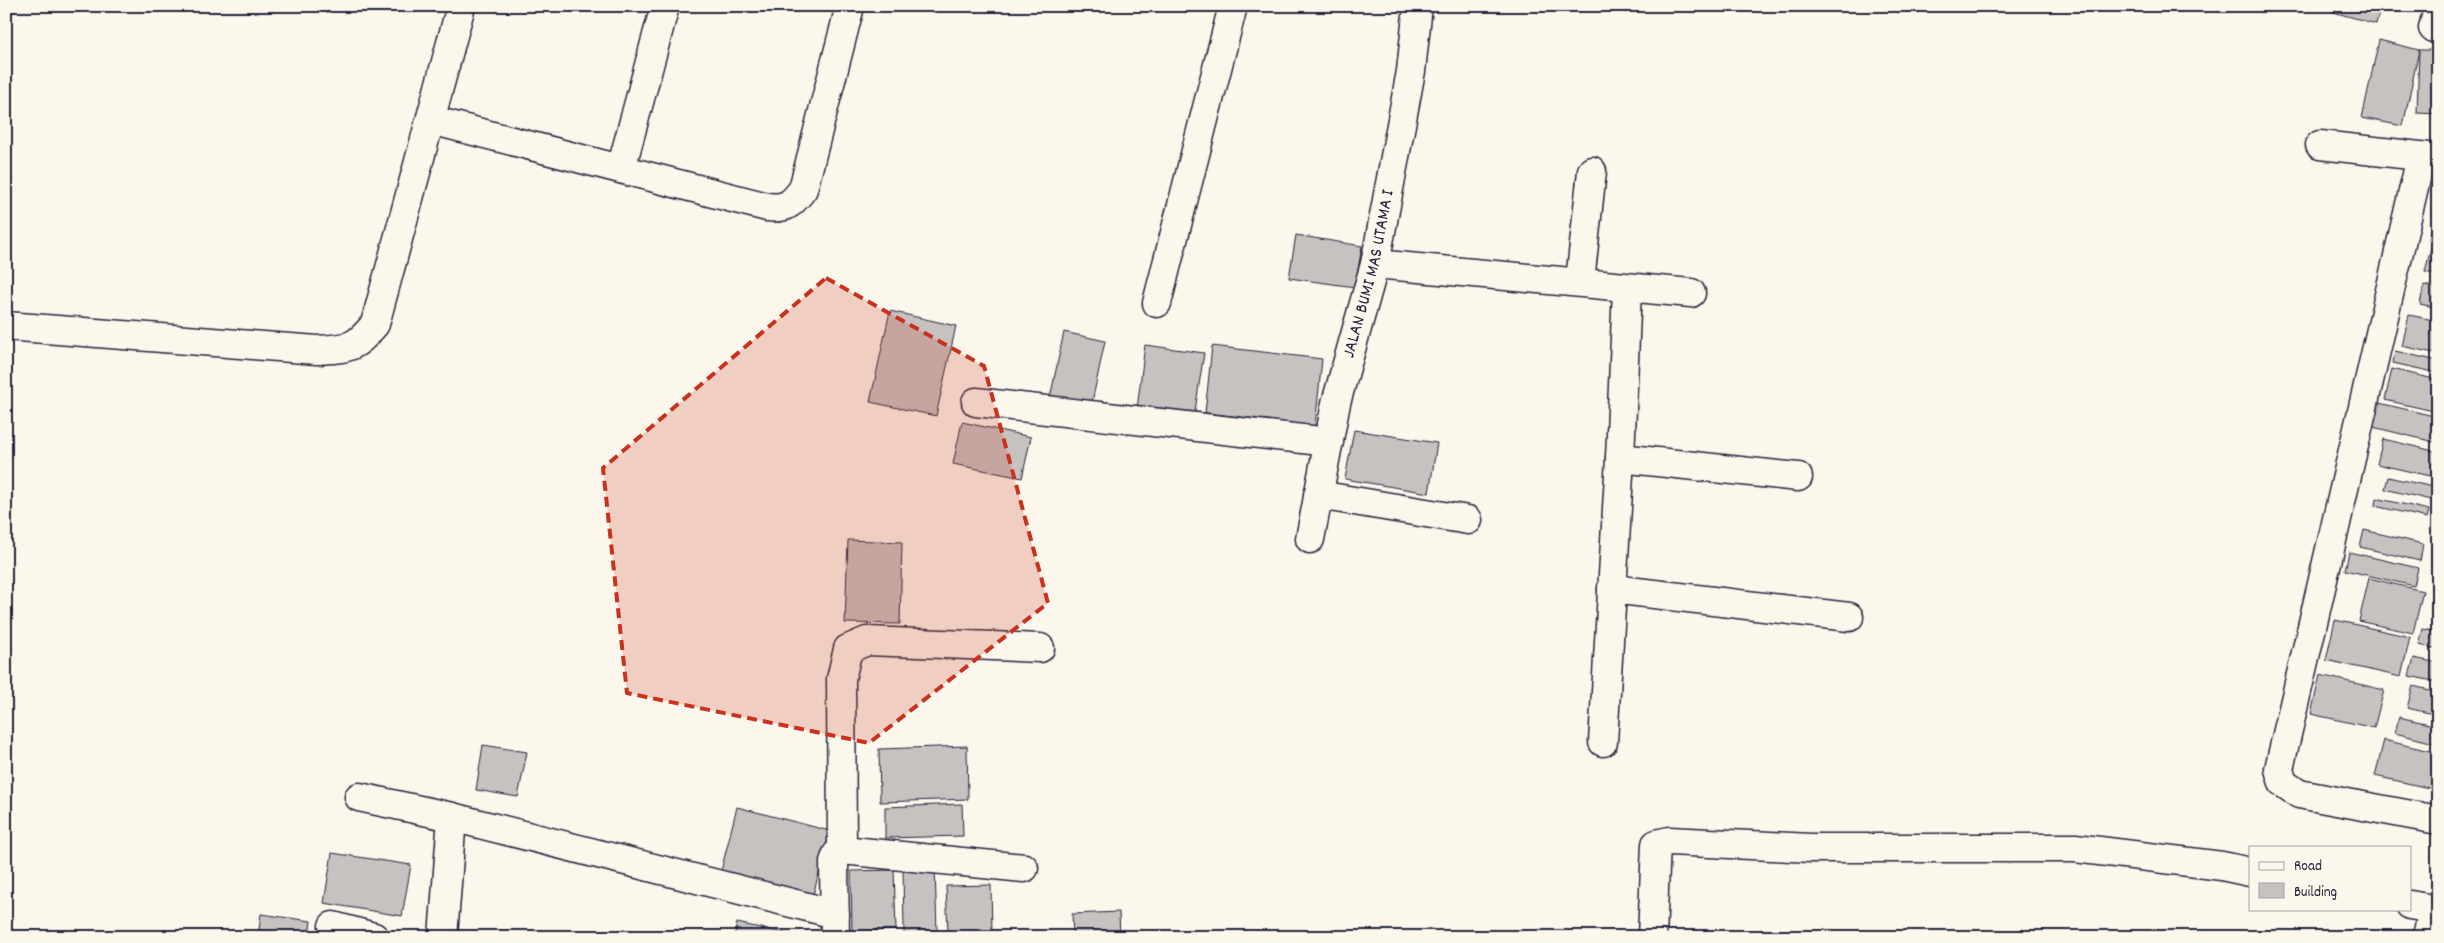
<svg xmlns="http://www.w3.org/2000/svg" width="2444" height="943" font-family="Dekko,sans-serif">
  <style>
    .building { fill: #c6c2c0; stroke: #22223b }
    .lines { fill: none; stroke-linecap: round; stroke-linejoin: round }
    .minor-casing { stroke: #22223b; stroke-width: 31 }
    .minor { stroke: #fbf7ec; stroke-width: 28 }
    .marked { fill: #c8321e; fill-opacity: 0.2; stroke: #c8321e; stroke-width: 4; stroke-dasharray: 10 6; stroke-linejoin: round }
    .labels { text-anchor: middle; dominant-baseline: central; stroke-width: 4.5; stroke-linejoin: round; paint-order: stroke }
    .street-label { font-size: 18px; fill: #22223b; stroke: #fbf7ec }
  </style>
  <rect width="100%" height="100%" fill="#fbf7ec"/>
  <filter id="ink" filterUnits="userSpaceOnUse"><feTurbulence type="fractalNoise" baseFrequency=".02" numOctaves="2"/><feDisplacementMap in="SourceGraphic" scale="10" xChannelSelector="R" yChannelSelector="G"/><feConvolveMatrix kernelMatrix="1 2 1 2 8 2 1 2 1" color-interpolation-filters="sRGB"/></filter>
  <g filter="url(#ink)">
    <g class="building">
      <polygon points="2335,6 2381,6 2376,24 2333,12"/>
      <polygon points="2379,40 2419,50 2403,126 2362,118"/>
      <polygon points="2419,50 2438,50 2438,114 2417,113"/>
      <polygon points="2438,202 2438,241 2429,239"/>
      <polygon points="1296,235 1362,246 1355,287 1289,278"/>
      <polygon points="2432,243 2438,244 2438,275 2425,272"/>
      <polygon points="2424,285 2438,288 2438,308 2420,304"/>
      <polygon points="890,311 956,326 936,416 870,402"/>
      <polygon points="2409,315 2438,321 2438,354 2402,346"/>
      <polygon points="1064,332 1105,341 1091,407 1050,398"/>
      <polygon points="1145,345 1204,353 1194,417 1137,409"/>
      <polygon points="1212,346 1322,359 1315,426 1205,413"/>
      <polygon points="2395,351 2438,361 2438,373 2393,363"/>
      <polygon points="2392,369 2438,380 2438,412 2385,400"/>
      <polygon points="2379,403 2438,417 2438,443 2373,427"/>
      <polygon points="962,422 1031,437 1022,478 953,464"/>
      <polygon points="1354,430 1437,443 1429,493 1345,479"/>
      <polygon points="2383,439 2438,452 2434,477 2377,464"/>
      <polygon points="2388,477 2438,488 2435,501 2385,489"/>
      <polygon points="2376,498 2429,510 2427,518 2375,506"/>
      <polygon points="2364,530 2423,544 2420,561 2360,547"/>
      <polygon points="848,540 902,542 900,624 845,623"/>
      <polygon points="2438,541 2438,561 2434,560"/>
      <polygon points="2349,552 2418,568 2414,586 2345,570"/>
      <polygon points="2369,578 2423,591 2413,633 2359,621"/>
      <polygon points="2434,607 2438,608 2438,622 2431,621"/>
      <polygon points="2335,620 2410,637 2401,677 2326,660"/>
      <polygon points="2423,629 2438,632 2438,649 2419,645"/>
      <polygon points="2414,658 2438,663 2438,682 2409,676"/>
      <polygon points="2320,675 2384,690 2374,728 2311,714"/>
      <polygon points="2413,686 2438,692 2438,715 2407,708"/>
      <polygon points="2399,717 2438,726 2438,744 2395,733"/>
      <polygon points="2384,740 2438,753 2438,790 2375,776"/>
      <polygon points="483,745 527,752 518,797 476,790"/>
      <polygon points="967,746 968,799 880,802 879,749"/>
      <polygon points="962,804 963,836 885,838 885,807"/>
      <polygon points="737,807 830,831 812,899 720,875"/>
      <polygon points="332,853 411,865 402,916 324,903"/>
      <polygon points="935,867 937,933 904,934 903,868"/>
      <polygon points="894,870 896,930 852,931 851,871"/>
      <polygon points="991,885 992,933 948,933 946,886"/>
      <polygon points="1119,912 1120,937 1073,937 1072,914"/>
      <polygon points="261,914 311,921 309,937 258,937"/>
      <polygon points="737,923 803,937 734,937"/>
    </g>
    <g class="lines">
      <defs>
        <g id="minor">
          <polyline points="2433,28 2438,9"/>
          <path d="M431,120l336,87c19,2 24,-2 36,-18l47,-183"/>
          <polyline points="2320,145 2438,158"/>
          <polyline points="2421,157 2279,769 2283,783 2299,794 2438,820"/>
          <polyline points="621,169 665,6"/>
          <polyline points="1375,264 1691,293"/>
          <polyline points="1580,281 1592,171"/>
          <polyline points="1157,303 1233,6"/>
          <path d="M6,326l311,24c32,-2 38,-1 58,-26l86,-318"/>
          <polyline points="976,402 1329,442"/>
          <polyline points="1620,458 1798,477"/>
          <polyline points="1318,495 1468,520"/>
          <path id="s1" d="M1310,539l26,-136 39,-139 36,-193 7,-65"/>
          <polyline points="1612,589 1849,617"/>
          <polyline points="1603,742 1620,458 1627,288"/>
          <polyline points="359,797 452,817 443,937"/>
          <polyline points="452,817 835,914"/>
          <polyline points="842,850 841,679 848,649 867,641 1040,648"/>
          <polyline points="2410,905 2438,910"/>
          <polyline points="333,926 374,937"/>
          <polyline points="835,937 834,862 837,854 842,850 1024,868"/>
          <polyline points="1652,937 1656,844 1669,841 1811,848 2075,848 2222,866 2250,872"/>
          <polyline points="2427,937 2433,909"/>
        </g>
      </defs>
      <use href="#minor" class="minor-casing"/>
      <use href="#minor" class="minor"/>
    </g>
  </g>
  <path class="marked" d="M826,278l158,88 64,237 -179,140 -242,-50 -24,-225z"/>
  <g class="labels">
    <g class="street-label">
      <text stroke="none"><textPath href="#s1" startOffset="272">JALAN BUMI MAS UTAMA I</textPath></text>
    </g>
  </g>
  <rect width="2444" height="943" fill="none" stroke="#fbf7ec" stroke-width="25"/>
  <rect x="12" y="12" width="2419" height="918" fill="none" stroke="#22223b" stroke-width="2" filter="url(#ink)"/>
  <rect x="2249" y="846" width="162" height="65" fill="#fbf7ec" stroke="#a4a2a5"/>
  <rect x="2259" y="862" width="25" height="8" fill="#fbf7ec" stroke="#a4a2a5"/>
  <text x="2294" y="870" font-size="15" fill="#22223b">Road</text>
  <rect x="2259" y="883" width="25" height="15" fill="#c6c2c0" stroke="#a4a2a5"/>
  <text x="2294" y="896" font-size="15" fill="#22223b">Building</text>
</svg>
